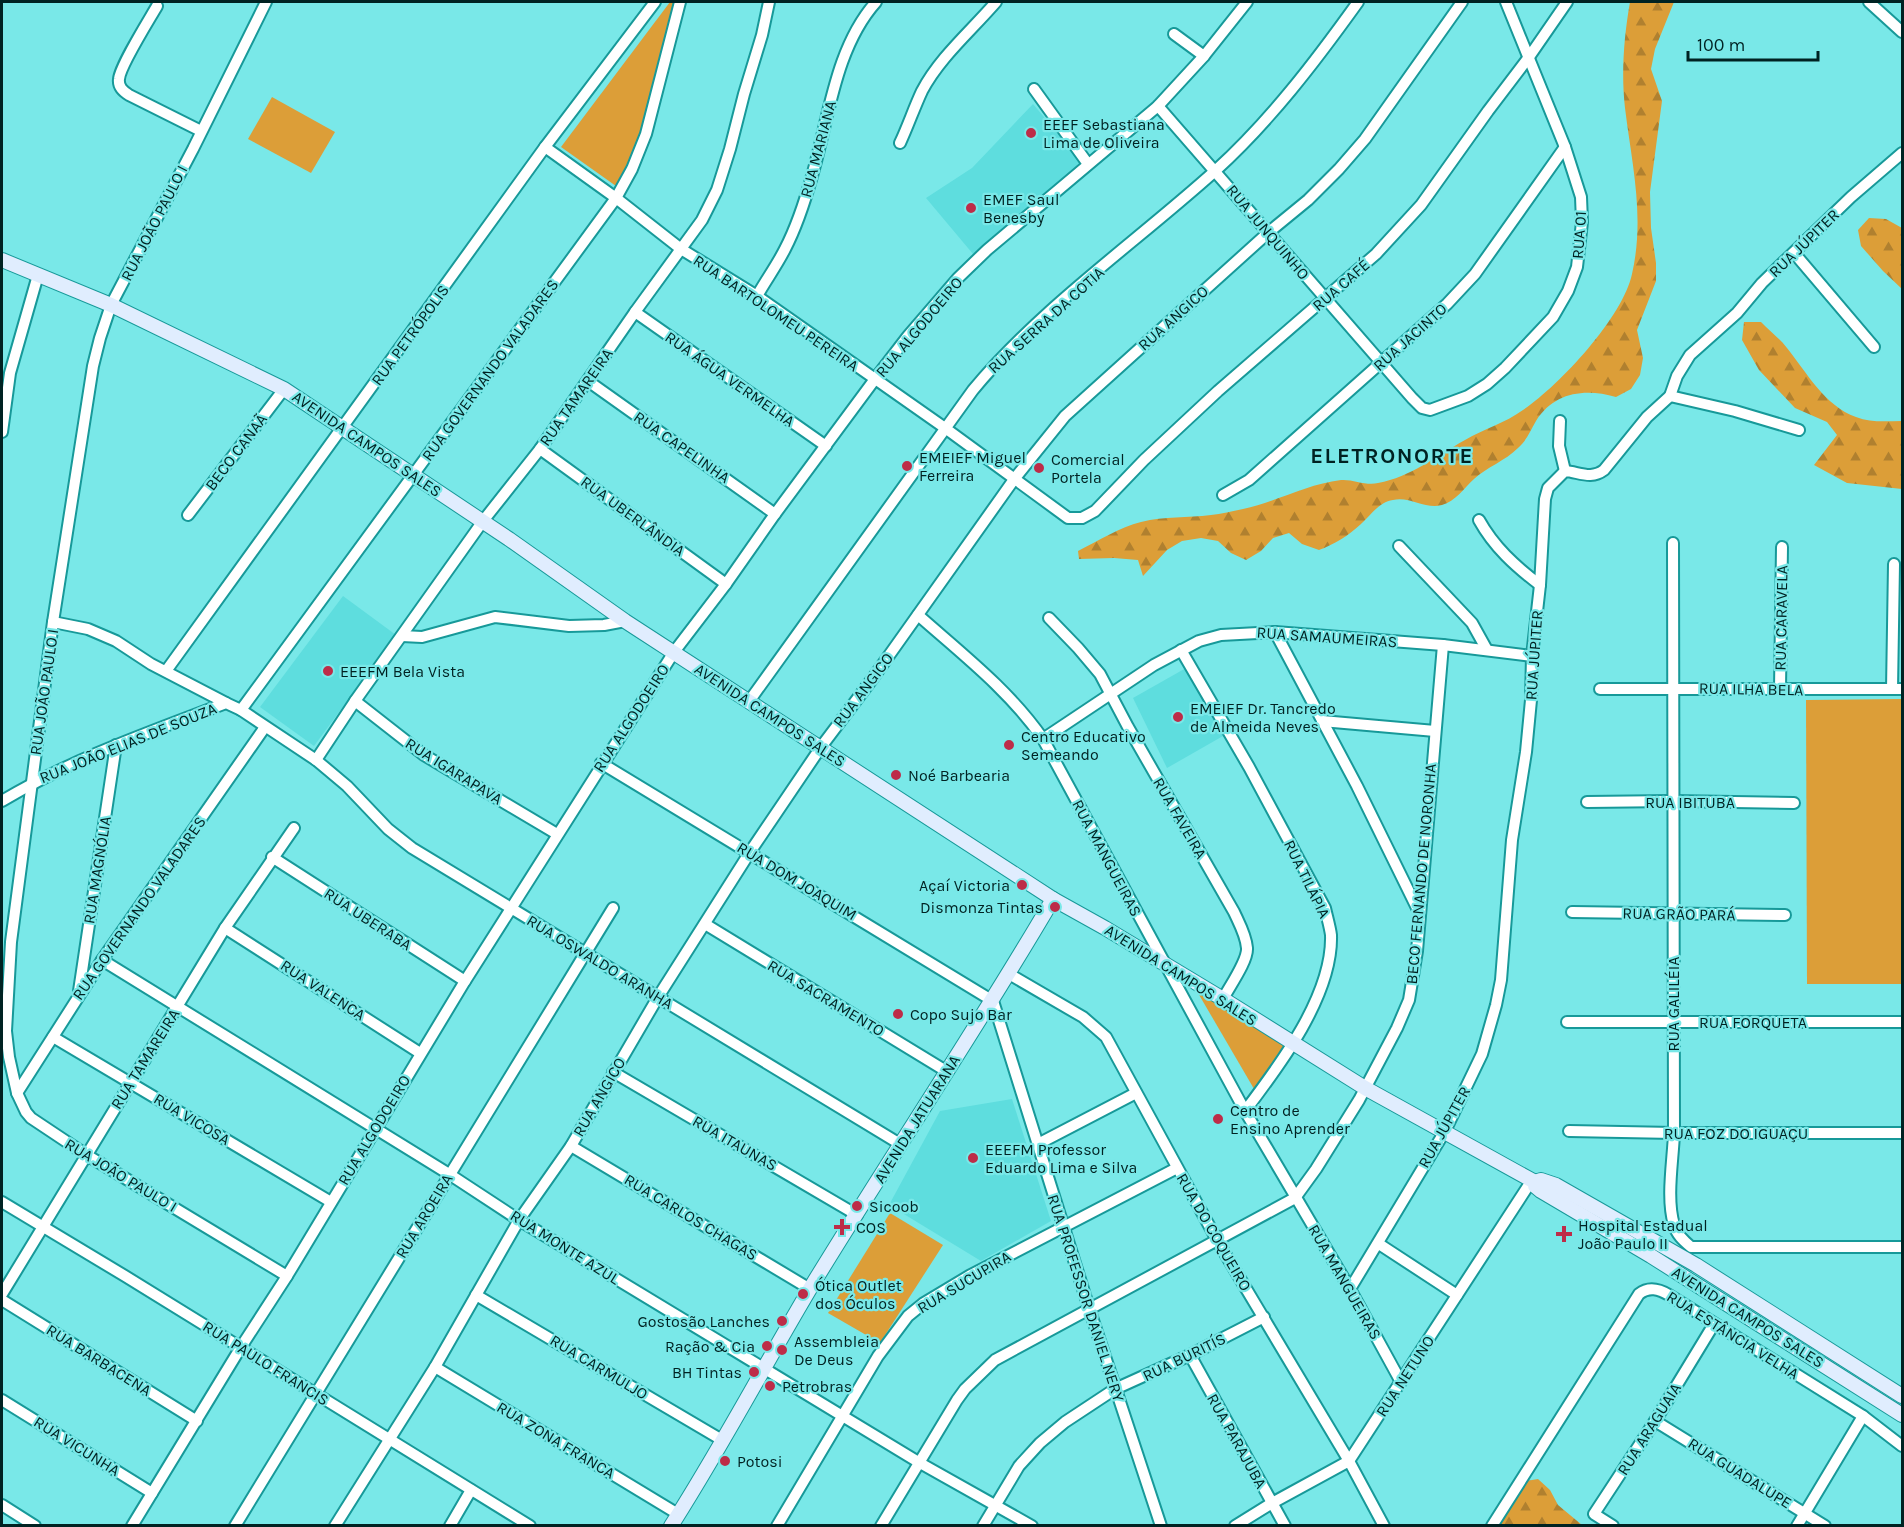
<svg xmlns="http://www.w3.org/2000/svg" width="1904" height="1527" font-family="Karla,sans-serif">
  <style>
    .built { fill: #5eddde }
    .green { fill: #dc9e38 }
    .forest { fill: url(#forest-firs) }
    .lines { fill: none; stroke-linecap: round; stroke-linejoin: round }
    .street-casing { stroke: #179999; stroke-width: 14 }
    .secondary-casing { stroke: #179999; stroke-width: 16 }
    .street { stroke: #fff; stroke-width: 10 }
    .secondary { stroke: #e0edfe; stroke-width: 14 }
    .poi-dot { fill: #bd2c48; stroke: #79e8e8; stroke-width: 2 }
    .labels { text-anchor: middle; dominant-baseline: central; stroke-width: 4.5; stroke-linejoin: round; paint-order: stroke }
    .poi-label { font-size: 16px; fill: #022; stroke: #79e8e8; text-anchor: start }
    .street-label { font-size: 16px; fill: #022; stroke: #79e8e8 }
    .district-label { font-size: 22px; font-weight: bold; letter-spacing: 1.5px; fill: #022; stroke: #79e8e8 }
  </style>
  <defs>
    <pattern id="forest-firs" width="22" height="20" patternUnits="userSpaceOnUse" patternTransform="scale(1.5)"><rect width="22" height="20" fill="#dc9e38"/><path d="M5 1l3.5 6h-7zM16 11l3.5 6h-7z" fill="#b0802f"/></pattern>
  </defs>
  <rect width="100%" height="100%" fill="#79e8e8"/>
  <g class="built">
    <polygon points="1033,104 1082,162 973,254 926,198 972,168"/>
    <polygon points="343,596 396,635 314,746 260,707"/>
    <polygon points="1186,668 1223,736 1167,768 1133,698"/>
    <polygon points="1012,1099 1051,1221 981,1261 889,1205 940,1111"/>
  </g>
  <g class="green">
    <polygon points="670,2 684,2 623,191 561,147"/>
    <polygon points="272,97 335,132 311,173 248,139"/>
    <polygon points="1902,699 1902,984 1807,984 1806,700"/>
    <polygon points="1198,993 1287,1045 1257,1094"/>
    <polygon points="890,1213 943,1245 880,1343 828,1313"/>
  </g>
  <g class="forest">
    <path d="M1630,2h44l-19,47 -4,20 11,32 -12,91 1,36 5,35v18l-19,49 6,28 -3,17 -9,14 -15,8c-31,-9 -62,-5 -80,24 -6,10 -9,19 -18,27 -13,13 -31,19 -44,31 -9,8 -19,23 -32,26 -16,5 -32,-9 -49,-5 -14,2 -22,15 -32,24 -13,12 -26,20 -42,26l-17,-6 -13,-11 -16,5 -12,13 -15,9 -15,-7 -13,-12 -17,-3 -19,3 -15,9 -24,26 -5,-16 -24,-2 -35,1 -1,-8c20,-10 42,-24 63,-29 24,-6 46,-4 70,-7 10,-1 21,-4 32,-6 33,-7 64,-25 98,-29 12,-1 25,6 37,3 33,-6 58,-27 87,-43 19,-11 40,-17 58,-30 36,-24 100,-93 109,-136 13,-57 0,-109 -7,-166 -4,-35 -1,-72 5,-106z"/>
    <polygon points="1869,218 1886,219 1902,228 1902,289 1883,271 1861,246 1858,230"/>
    <path d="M1744,322h17c9,9 19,17 26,26 20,25 38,58 69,69 15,6 31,4 46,4v68l-55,-6 -33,-18 23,-30 -10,-13 -32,-14 -36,-38 -17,-30z"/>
    <polygon points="1538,1479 1550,1490 1558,1505 1582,1525 1499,1526 1526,1481"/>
  </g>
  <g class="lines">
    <defs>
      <g id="street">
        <polyline points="266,2 193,149 111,305 100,338 93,366 53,622 11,942 6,1031 9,1057 17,1093 26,1112 31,1118 85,1154 287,1276"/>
        <polyline points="1869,2 1902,32"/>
        <path d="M157,6c-8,14 -37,60 -38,73 -1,8 4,12 10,16l72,36"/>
        <polyline points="1174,34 1204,56"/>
        <polyline points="1034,89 1088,164"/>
        <polyline points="1158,106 1412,398 1422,408 1430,410 1468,396 1487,384 1505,368 1553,317 1568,291 1577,267 1582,222 1581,197 1565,147 1506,2"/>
        <path d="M900,143c8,-17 14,-35 22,-52 18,-34 49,-60 74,-89"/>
        <polyline points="545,147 616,198 681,249 757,296 945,428 1068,518 1082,518 1095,511 1144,460 1218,391 1376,254 1421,205 1488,111 1529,57 1567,2"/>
        <polyline points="1795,254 1874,347"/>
        <path d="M757,296c9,-16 20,-31 28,-47 12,-23 20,-48 27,-73 17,-58 23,-128 64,-174"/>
        <polyline points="635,312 826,446"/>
        <polyline points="588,381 775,514"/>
        <polyline points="1670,396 1735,411 1799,430"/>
        <polyline points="1560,421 1559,446 1565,471"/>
        <polyline points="2,432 10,373 38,275"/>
        <polyline points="540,449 726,584"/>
        <polyline points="1223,495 1249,480 1447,304 1475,274 1565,147"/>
        <polyline points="188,515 284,389"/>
        <path d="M1479,520c15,27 36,46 61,65"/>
        <path d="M1673,543l1,590c-1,28 -8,65 0,92 2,9 10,16 17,22h211"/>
        <polyline points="1399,546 1472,623 1487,650"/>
        <path d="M918,615c44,39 91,75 125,124l202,372 105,178 51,93"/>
        <path d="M1049,618l29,30 22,26 28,53 106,185c5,11 12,23 13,36 1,13 -18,39 -24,51"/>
        <polyline points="53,622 88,629 116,641 151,664 226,703"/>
        <polyline points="1275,632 1357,786 1419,912"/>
        <polyline points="402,636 422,637 495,617 569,626 604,625 625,621"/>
        <path d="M1181,650l68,117 76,141c2,9 5,19 6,27 2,60 -51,130 -86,176"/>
        <polyline points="166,671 545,147 655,2"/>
        <polyline points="1780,688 1782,547"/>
        <polyline points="1600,689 1902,689"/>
        <polyline points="1892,689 1894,564"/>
        <path d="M750,700l223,-310c68,-82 162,-147 242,-219 55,-50 100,-109 143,-169"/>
        <polyline points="355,701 424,755 557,834"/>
        <polyline points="241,710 616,198 632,169 646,134 680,2"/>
        <polyline points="1322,721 1435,731"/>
        <polyline points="1043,739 1154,665 1199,641 1221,635 1275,632 1443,645 1532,656"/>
        <polyline points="316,760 355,701 483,521 540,449 635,312 702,220 717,190 730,149 744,94 762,35 769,2"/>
        <polyline points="601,763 993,1001 1089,1308 1161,1526"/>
        <path d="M2,801c70,-42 148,-69 224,-98l15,7 75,50 31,26 41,43 24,19 488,296"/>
        <polyline points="1587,802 1672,801 1794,803"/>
        <polyline points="272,857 465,981"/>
        <polyline points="1572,912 1785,915"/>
        <polyline points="705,924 946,1071"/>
        <polyline points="225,928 420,1053"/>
        <polyline points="102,960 449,1174 519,1220 920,1463 1032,1526"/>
        <polyline points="1009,974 1083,1017 1106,1037 1217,1240 1349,1461 1384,1526"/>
        <polyline points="79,991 116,745"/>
        <polyline points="1567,1022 1902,1022"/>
        <polyline points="53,1037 331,1202"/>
        <polyline points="613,1072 857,1215"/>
        <polyline points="17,1093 102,960 265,727"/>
        <polyline points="1569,1131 1674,1133 1902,1133"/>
        <polyline points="1038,1144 1136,1093"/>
        <polyline points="571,1146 810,1289"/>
        <polyline points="2,1202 125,1276 530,1526"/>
        <polyline points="1379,1244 1457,1295"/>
        <path d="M1350,1289l95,-158 37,-77 14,-49 5,-25 11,-140 14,-88 5,-52 1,-44 8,-71 5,-86 3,-11 17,-17c14,1 26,9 39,-1l43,-53 23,-21 7,-20 13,-21 47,-42 25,-30 89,-86 51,-44"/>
        <polyline points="2,1294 225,928 294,828"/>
        <polyline points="476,1295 722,1440"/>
        <polyline points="2,1300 197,1421"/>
        <polyline points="1190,1355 1285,1526"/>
        <polyline points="435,1367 678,1514"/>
        <polyline points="2,1400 152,1493"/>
        <polyline points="1655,1421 1825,1526"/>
        <polyline points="2,1505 35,1526"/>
        <polyline points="132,1526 241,1347 287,1276 465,981 674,652 726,584 775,514 875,379 908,336 958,278 987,250 1158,106 1204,56 1247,2"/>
        <polyline points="235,1526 613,908"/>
        <polyline points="335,1526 435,1367 519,1220 571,1146 658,997 750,852 821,747 873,678 1015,478 1065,416 1269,232 1308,200 1339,169 1365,139 1462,2"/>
        <polyline points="450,1526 471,1490"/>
        <polyline points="777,1526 878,1356 908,1316 924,1303 969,1276 1177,1168"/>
        <polyline points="881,1526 957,1400 965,1389 995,1360 1295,1198 1316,1169 1359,1100 1397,1028 1409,1000 1417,951 1443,645"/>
        <polyline points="983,1526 1019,1466 1040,1443 1065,1422 1115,1389 1190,1355 1264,1317"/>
        <polyline points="1235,1526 1272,1503 1349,1461 1532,1180"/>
        <path d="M1492,1526l147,-232c10,-8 20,-5 30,1l194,121 39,30"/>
        <polyline points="1613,1526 1594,1514 1655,1421 1714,1324"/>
        <polyline points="1797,1526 1863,1416"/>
      </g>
      <g id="secondary">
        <polyline points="2,260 111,305 284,389 509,539 625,621 1053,899 1105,928 1223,999 1365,1088 1535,1182 1535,1186 1541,1191 1651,1256 1902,1415"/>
        <polyline points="1535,1182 1541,1180 1556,1185 1696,1265 1902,1396"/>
        <path d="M671,1526c50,-78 93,-160 140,-239 79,-130 165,-256 242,-388"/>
      </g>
    </defs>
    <use href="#street" class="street-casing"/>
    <use href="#secondary" class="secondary-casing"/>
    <use href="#street" class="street"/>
    <use href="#secondary" class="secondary"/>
  </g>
  <g class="poi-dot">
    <circle cx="1031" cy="133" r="6"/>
    <circle cx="971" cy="208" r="6"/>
    <circle cx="907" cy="466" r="6"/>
    <circle cx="1039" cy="468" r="6"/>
    <circle cx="328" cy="671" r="6"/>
    <circle cx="1178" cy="717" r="6"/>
    <circle cx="1009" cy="745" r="6"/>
    <circle cx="896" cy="775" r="6"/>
    <circle cx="1022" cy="885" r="6"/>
    <circle cx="1055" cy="907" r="6"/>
    <circle cx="898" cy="1014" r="6"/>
    <circle cx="1218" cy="1119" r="6"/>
    <circle cx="973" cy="1158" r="6"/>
    <circle cx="857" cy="1206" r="6"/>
    <path d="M839 1218h6v6h6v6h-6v6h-6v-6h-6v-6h6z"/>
    <path d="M1561 1225h6v6h6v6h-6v6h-6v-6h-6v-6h6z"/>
    <circle cx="803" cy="1294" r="6"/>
    <circle cx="782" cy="1321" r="6"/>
    <circle cx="767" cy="1346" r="6"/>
    <circle cx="782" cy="1350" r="6"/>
    <circle cx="754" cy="1372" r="6"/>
    <circle cx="770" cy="1386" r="6"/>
    <circle cx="725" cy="1461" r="6"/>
  </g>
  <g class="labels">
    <g class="poi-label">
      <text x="1043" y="124">EEEF Sebastiana<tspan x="1043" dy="18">Lima de Oliveira</tspan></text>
      <text x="983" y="199">EMEF Saul<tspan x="983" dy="18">Benesby</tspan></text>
      <text x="919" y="457">EMEIEF Miguel<tspan x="919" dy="18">Ferreira</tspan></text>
      <text x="1051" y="459">Comercial<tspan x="1051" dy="18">Portela</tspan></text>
      <text x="340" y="671">EEEFM Bela Vista</text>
      <text x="1190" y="708">EMEIEF Dr. Tancredo<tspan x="1190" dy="18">de Almeida Neves</tspan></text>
      <text x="1021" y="736">Centro Educativo<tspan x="1021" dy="18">Semeando</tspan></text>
      <text x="908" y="775">Noé Barbearia</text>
      <text x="1010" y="885" text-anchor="end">Açaí Victoria</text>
      <text x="1043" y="907" text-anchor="end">Dismonza Tintas</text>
      <text x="910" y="1014">Copo Sujo Bar</text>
      <text x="1230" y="1110">Centro de<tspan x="1230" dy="18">Ensino Aprender</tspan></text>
      <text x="985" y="1149">EEEFM Professor<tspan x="985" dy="18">Eduardo Lima e Silva</tspan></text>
      <text x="869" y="1206">Sicoob</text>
      <text x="1578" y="1225">Hospital Estadual<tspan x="1578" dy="18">João Paulo II</tspan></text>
      <text x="856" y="1227">COS</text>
      <text x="815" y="1285">Ótica Outlet<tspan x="815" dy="18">dos Óculos</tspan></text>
      <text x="770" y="1321" text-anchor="end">Gostosão Lanches</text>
      <text x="794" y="1341">Assembleia<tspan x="794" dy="18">De Deus</tspan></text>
      <text x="755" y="1346" text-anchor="end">Ração &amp; Cia</text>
      <text x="742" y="1372" text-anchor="end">BH Tintas</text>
      <text x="782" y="1386">Petrobras</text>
      <text x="737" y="1461">Potosi</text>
    </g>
    <g class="street-label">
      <text transform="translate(818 149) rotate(-75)">RUA MARIANA</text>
      <text transform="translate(154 223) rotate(-63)">RUA JOÃO PAULO I</text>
      <text transform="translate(1268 232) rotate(50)">RUA JUNQUINHO</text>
      <text transform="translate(1579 235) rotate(-86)">RUA 01</text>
      <text transform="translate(1804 243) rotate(-44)">RUA JÚPITER</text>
      <text transform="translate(1341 285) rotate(-41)">RUA CAFÉ</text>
      <text transform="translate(776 313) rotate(34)">RUA BARTOLOMEU PEREIRA</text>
      <text transform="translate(1173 318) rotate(-42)">RUA ANGICO</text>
      <text transform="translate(1046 320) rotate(-42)">RUA SERRA DA COTIA</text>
      <text transform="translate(919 327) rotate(-50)">RUA ALGODOEIRO</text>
      <text transform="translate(410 335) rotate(-54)">RUA PETRÓPOLIS</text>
      <text transform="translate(1410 337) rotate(-42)">RUA JACINTO</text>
      <text transform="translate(490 370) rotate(-54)">RUA GOVERNANDO VALADARES</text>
      <text transform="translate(730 379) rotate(35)">RUA ÁGUA VERMELHA</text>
      <text transform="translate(576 397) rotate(-55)">RUA TAMAREIRA</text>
      <text transform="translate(367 444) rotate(34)">AVENIDA CAMPOS SALES</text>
      <text transform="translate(682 447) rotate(35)">RUA CAPELINHA</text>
      <text transform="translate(236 452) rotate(-53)">BECO CANAÃ</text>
      <text transform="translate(633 516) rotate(36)">RUA UBERLÂNDIA</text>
      <text transform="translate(1781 618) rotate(-89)">RUA CARAVELA</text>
      <text transform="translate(1327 637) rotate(4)">RUA SAMAUMEIRAS</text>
      <text transform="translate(1534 655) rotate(-86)">RUA JÚPITER</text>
      <text transform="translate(1751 689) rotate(1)">RUA ILHA BELA</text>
      <text transform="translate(863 690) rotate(-53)">RUA ANGICO</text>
      <text transform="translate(44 692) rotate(-82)">RUA JOÃO PAULO I</text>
      <text transform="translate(770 715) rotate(33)">AVENIDA CAMPOS SALES</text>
      <text transform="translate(631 718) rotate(-57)">RUA ALGODOEIRO</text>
      <text transform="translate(128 743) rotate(-22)">RUA JOÃO ELIAS DE SOUZA</text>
      <text transform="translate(454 771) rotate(32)">RUA IGARAPAVA</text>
      <text x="1690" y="802">RUA IBITUBA</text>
      <text transform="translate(1180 818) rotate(60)">RUA FAVEIRA</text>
      <text transform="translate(1107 858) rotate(62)">RUA MANGUEIRAS</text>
      <text transform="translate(97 870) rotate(-81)">RUA MAGNÓLIA</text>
      <text transform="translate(1421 874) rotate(-85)">BECO FERNANDO DE NORONHA</text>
      <text transform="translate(1307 879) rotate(64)">RUA TILÁPIA</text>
      <text transform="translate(797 881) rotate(31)">RUA DOM JOAQUIM</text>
      <text transform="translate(139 908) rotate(-55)">RUA GOVERNANDO VALADARES</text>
      <text transform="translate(1679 914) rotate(1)">RUA GRÃO PARÁ</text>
      <text transform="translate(368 919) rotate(33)">RUA UBERABA</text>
      <text transform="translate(600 962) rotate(31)">RUA OSWALDO ARANHA</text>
      <text transform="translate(1181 975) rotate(32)">AVENIDA CAMPOS SALES</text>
      <text transform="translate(323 990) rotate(33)">RUA VALENCA</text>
      <text transform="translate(826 998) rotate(31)">RUA SACRAMENTO</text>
      <text transform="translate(1673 1004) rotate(-90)">RUA GALILÉIA</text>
      <text x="1753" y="1022">RUA FORQUETA</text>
      <text transform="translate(145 1059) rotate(-58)">RUA TAMAREIRA</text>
      <text transform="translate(599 1097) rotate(-60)">RUA ANGICO</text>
      <text transform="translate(192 1119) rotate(31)">RUA VICOSA</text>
      <text transform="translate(917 1119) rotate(-58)">AVENIDA JATUARANA</text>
      <text transform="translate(1444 1127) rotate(-61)">RUA JÚPITER</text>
      <text transform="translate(374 1130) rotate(-59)">RUA ALGODOEIRO</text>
      <text x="1736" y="1133">RUA FOZ DO IGUAÇU</text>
      <text transform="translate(735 1143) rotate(30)">RUA ITAUNAS</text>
      <text transform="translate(121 1175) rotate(31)">RUA JOÃO PAULO I</text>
      <text transform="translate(424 1216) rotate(-59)">RUA AROEIRA</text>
      <text transform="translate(691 1217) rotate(31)">RUA CARLOS CHAGAS</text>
      <text transform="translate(1214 1232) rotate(60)">RUA DO COQUEIRO</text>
      <text transform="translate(565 1247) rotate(32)">RUA MONTE AZUL</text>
      <text transform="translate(964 1282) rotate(-31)">RUA SUCUPIRA</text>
      <text transform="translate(1345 1282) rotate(60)">RUA MANGUEIRAS</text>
      <text transform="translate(1086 1298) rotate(72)">RUA PROFESSOR DANIEL NERY</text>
      <text transform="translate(1748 1317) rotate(32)">AVENIDA CAMPOS SALES</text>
      <text transform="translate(1733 1335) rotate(32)">RUA ESTÂNCIA VELHA</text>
      <text transform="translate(1184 1357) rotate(-26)">RUA BURITÍS</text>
      <text transform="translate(99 1360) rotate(32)">RUA BARBACENA</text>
      <text transform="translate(266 1363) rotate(32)">RUA PAULO FRANCIS</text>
      <text transform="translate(599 1367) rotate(31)">RUA CARMULJO</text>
      <text transform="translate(1405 1376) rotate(-57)">RUA NETUNO</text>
      <text transform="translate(1649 1429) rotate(-58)">RUA ARAGUAIA</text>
      <text transform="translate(556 1440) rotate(31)">RUA ZONA FRANCA</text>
      <text transform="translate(1237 1441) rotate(61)">RUA PARAJUBA</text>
      <text transform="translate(77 1446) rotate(32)">RUA VICUNHA</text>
      <text transform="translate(1740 1473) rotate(32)">RUA GUADALUPE</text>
    </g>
    <g class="district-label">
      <text x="1392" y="456">ELETRONORTE</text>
    </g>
  </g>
  <rect width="1904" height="1527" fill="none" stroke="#002222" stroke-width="6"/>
  <path d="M1688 51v9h130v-9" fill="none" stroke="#002222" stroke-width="3"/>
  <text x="1697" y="51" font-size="18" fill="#002222" stroke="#79e8e8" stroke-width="4.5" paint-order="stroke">100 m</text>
</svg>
